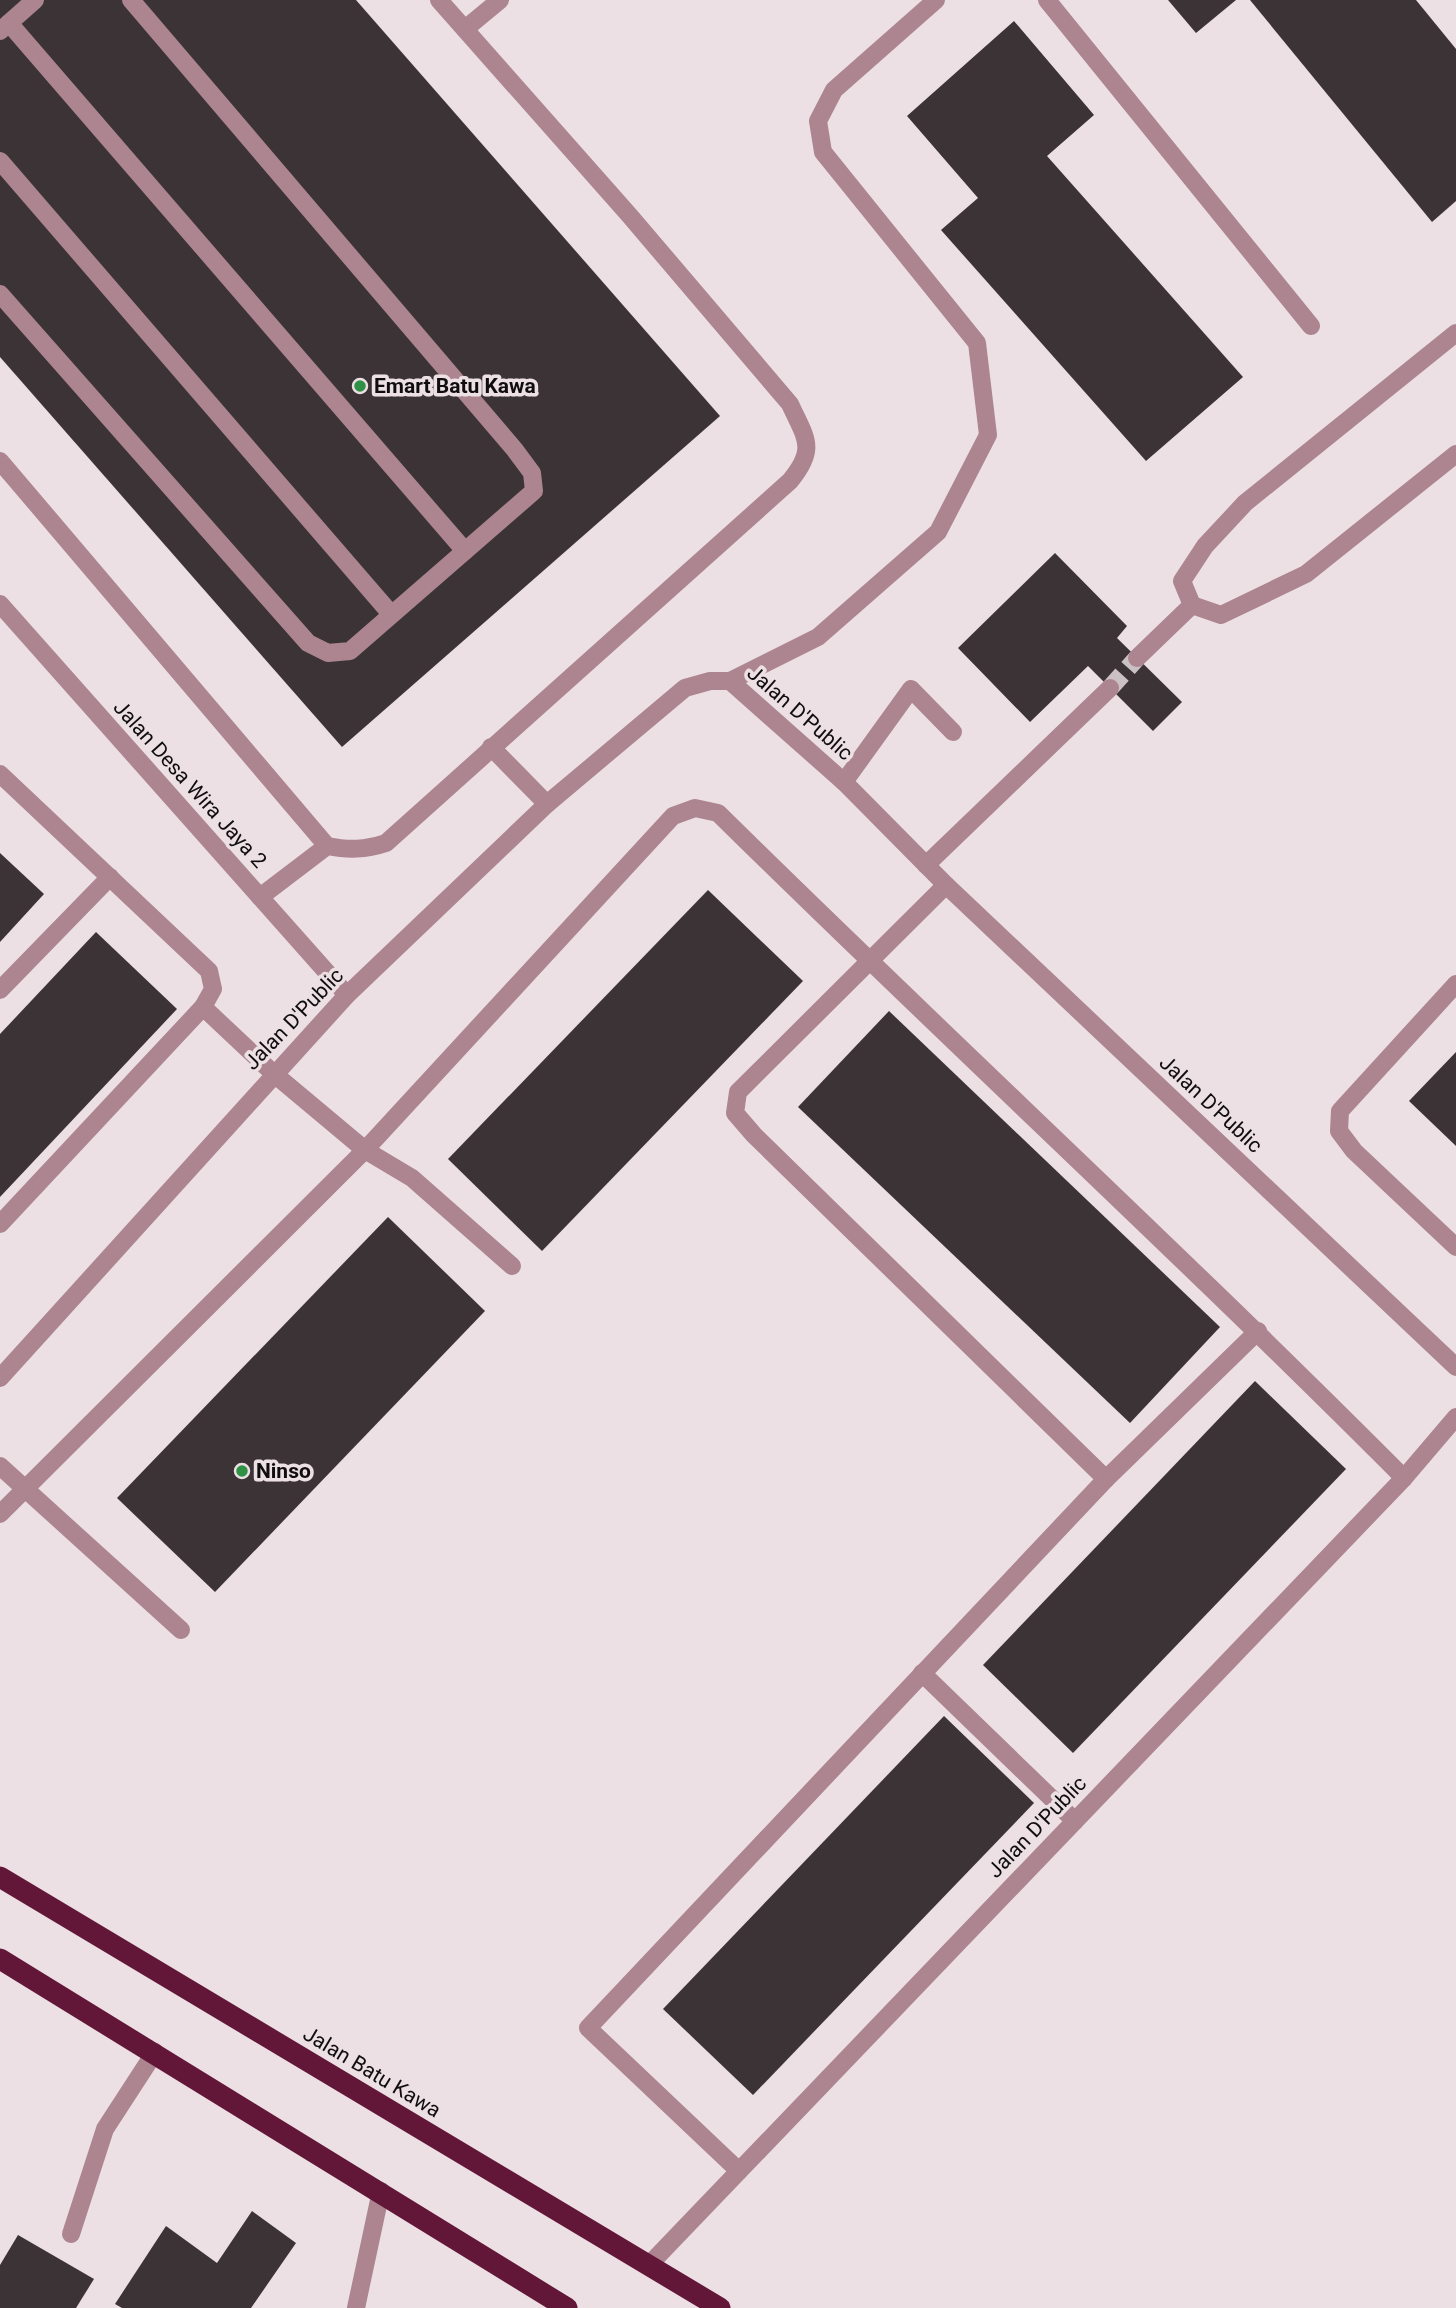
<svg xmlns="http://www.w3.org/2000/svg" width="1456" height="2308" font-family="Roboto,sans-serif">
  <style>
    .building { fill: #3c3336 }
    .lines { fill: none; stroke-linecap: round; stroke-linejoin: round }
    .street-tunnel { stroke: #cbc0c4; stroke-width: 18; stroke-dasharray: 18 9; stroke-linecap: butt }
    .lane { stroke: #ac8591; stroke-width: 18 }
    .street { stroke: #ac8591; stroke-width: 18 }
    .highway { stroke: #621638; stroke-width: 21 }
    .poi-dot { fill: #2f9146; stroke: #ece0e4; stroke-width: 2.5 }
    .labels { text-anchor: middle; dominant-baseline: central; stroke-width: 7; stroke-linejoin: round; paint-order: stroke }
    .poi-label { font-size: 21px; font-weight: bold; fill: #100d0e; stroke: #ece0e4; text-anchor: start }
    .street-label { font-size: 21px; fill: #100d0e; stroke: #ece0e4 }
  </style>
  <rect width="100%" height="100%" fill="#ece0e4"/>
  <g class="building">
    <polygon points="0,0 356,0 720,416 342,747 0,357"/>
    <polygon points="1168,0 1236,0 1196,33"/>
    <polygon points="1250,0 1416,0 1456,49 1456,201 1432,222"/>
    <polygon points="1014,21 1094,115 1047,156 1243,377 1146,461 941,230 978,198 907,116"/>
    <polygon points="1055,553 1127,626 1117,638 1182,702 1153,731 1088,666 1030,722 958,648"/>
    <polygon points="0,853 44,894 0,942"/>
    <polygon points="708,890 803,981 542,1251 448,1159"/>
    <polygon points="96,932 177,1009 0,1197 0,1034"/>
    <polygon points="889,1011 1220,1327 1130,1423 798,1107"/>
    <polygon points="1456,1052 1456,1146 1409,1101"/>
    <polygon points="388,1217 485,1311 215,1592 117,1498"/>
    <polygon points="1255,1381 1346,1469 1073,1753 983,1665"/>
    <polygon points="944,1716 1034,1803 753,2095 663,2009"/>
    <polygon points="252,2211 296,2243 251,2308 122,2308 115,2304 166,2226 217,2263"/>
    <polygon points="18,2235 94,2279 76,2308 0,2308 0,2265"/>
  </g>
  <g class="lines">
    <polyline class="street-tunnel" points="1110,688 1137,658"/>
    <g class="lane">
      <polyline points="9,23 465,551"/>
      <polyline points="0,31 35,0"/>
      <polyline points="0,161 391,614"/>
      <polyline points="0,294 308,643 328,653 350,651 534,491 532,473 515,450 131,0"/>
      <polyline points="0,461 327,846"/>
      <polyline points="0,774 209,971 213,989 203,1007 0,1224"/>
      <polyline points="844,782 911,689 953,732"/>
      <polyline points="1456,984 1340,1111 1339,1131 1354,1151 1456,1247"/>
      <polyline points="0,990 110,877"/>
      <polyline points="203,1007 273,1073 365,1150 412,1178 512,1266"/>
      <polyline points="0,1466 181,1630"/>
      <polyline points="1106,1479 1258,1331"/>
      <path d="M0,1514l365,-364 308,-334 22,-8 23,5c227,224 461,439 686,665"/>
      <polyline points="922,1673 1075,1821"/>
      <polyline points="739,2171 588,2028 1106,1479 754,1135 735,1113 738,1092 946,885"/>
      <polyline points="71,2234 105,2129 155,2052"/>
      <polyline points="356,2308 381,2191"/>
    </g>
    <g class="street">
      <polyline points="1047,0 1311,326"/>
      <polyline points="465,29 500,0"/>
      <polyline points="1456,333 1245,503 1205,546 1182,581 1192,605 1221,615 1306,574 1456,454"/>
      <polyline points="0,604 347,995"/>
      <polyline points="1137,658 1192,605"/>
      <polyline points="730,681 818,637 938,532 988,435 977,343 823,152 818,121 834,90 936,0"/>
      <polyline points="491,747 547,804"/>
      <polyline points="926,865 1110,688"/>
      <path d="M260,897l67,-51c21,4 38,4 59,-3l404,-362c27,-33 16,-42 0,-77l-160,-188 -191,-216"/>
      <polyline points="0,1378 347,995 547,804 685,688 710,681 730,681 844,782 946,885 1456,1367"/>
      <polyline points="648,2266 1404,1478 1456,1417"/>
    </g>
    <g class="highway">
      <polyline points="0,1877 720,2308"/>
      <polyline points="0,1959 567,2308"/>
    </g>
  </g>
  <g class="poi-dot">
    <circle cx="360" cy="386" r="7"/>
    <circle cx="242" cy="1471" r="7"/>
  </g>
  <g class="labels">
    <g class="poi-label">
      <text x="374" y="386">Emart Batu Kawa</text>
      <text x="256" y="1471">Ninso</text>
    </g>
    <g class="street-label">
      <text transform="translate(800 713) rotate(41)">Jalan D'Public</text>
      <text transform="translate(190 784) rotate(48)">Jalan Desa Wira Jaya 2</text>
      <text transform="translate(294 1019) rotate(-46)">Jalan D'Public</text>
      <text transform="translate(1211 1104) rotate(43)">Jalan D'Public</text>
      <text transform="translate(1037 1827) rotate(-46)">Jalan D'Public</text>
      <text transform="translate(372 2072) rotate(31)">Jalan Batu Kawa</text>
    </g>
  </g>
</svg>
